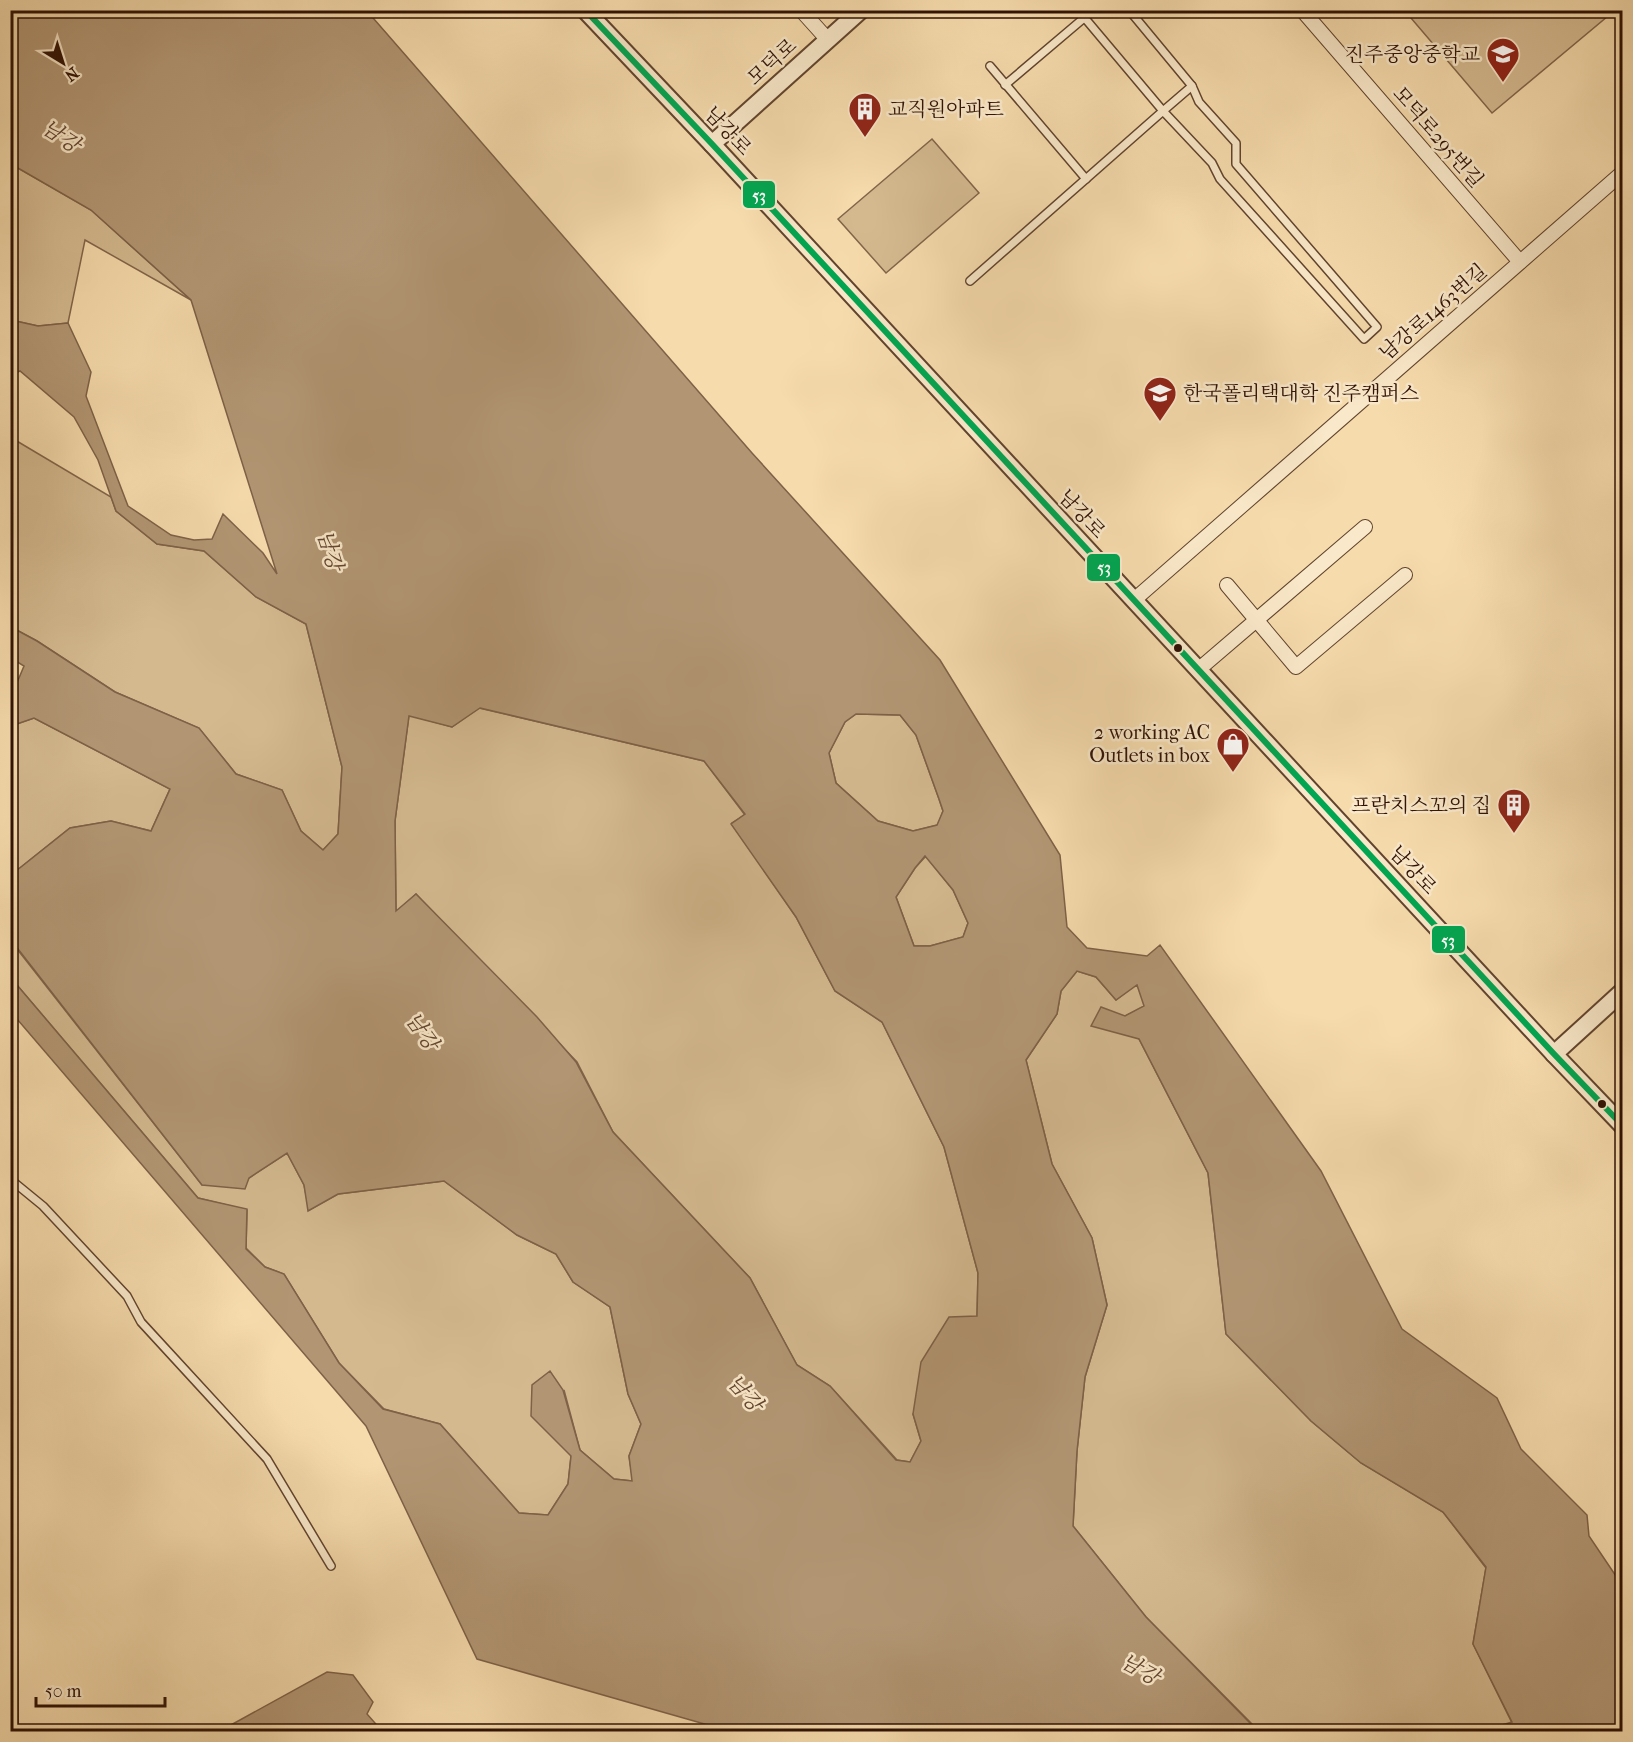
<svg xmlns="http://www.w3.org/2000/svg" width="1633" height="1742" font-family="'IM FELL French Canon','Noto Serif KR',serif">
  <style>
    .green { fill: #d4b98f; stroke: #82654a; stroke-width: 1.5 }
    .water { fill: #b29673; stroke: #7e6147; stroke-width: 1.5; fill-rule: evenodd }
    .lines { fill: none; stroke-linecap: round; stroke-linejoin: round }
    .service-casing { stroke: #61442e; stroke-width: 10 }
    .minor-casing { stroke: #61442e; stroke-width: 16 }
    .tertiary-casing { stroke: #61442e; stroke-width: 20 }
    .service { stroke: #f9e8c9; stroke-width: 7 }
    .minor { stroke: #f9e8c9; stroke-width: 14 }
    .tertiary { stroke: #f9e8c9; stroke-width: 16 }
    .bus-1-casing { stroke: #f9e8c9; stroke-width: 10 }
    .bus-1 { stroke: #00a651; stroke-width: 6 }
    .bus-dot { fill: #2f1104; stroke: #f9e8c9; stroke-width: 2 }
    .labels { text-anchor: middle; dominant-baseline: central; stroke-width: 5; stroke-linejoin: round; paint-order: stroke }
    .poi-label { font-size: 20px; fill: #2f1104; stroke: #f9e8c9; text-anchor: end }
    .street-label { font-size: 20px; fill: #2f1104; stroke: #f9e8c9 }
    .water-label { font-size: 21px; font-style: italic; fill: #634630; stroke: #f9e8c9 }
    .line-badge { stroke: #f9e8c9; stroke-width: 2 }
    .badge-label { font-size: 16px; text-anchor: middle; font-weight: bold; fill: #fff }
  </style>
  <rect width="100%" height="100%" fill="#f6dbac"/>
  <filter id="stains"><feTurbulence type="fractalNoise" baseFrequency=".00333" numOctaves="4"/><feColorMatrix values="0 0 0 0 .2 0 0 0 0 .09 0 0 0 0 .02 0 0 0 .5 -.17"/></filter>
  <radialGradient id="worn" r=".72"><stop offset=".6" stop-color="#630" stop-opacity="0"/><stop offset="1" stop-color="#630" stop-opacity=".3"/></radialGradient>
  <g class="green">
    <polygon points="1405,11 1614,11 1492,113"/>
    <polygon points="932,139 979,193 886,273 838,219"/>
    <polygon points="11,164 91,210 191,300 85,240 68,323 38,326 11,320"/>
    <polygon points="10,437 111,497 116,511 157,544 204,551 256,597 306,624 342,767 338,834 323,850 301,831 282,790 236,774 199,728 115,692 37,641 11,627"/>
    <polygon points="479,708 704,761 745,815 732,823 796,917 835,991 882,1022 944,1147 978,1273 977,1316 913,1414 921,1441 910,1462 897,1460 830,1386 797,1365 750,1278 613,1132 577,1062 416,894 396,912 395,821 409,715 452,727"/>
    <polygon points="856,714 900,715 916,735 939,799 943,811 938,825 913,831 878,821 836,783 829,753 845,722"/>
    <polygon points="34,718 170,789 151,831 111,821 70,828 11,875 11,726"/>
    <polygon points="926,856 953,890 968,923 963,937 930,946 914,946 896,897 915,868"/>
    <polygon points="10,940 202,1185 249,1178 287,1153 304,1185 309,1210 338,1194 444,1181 517,1235 556,1254 573,1282 610,1307 628,1394 641,1424 629,1456 633,1481 614,1479 580,1450 564,1390 571,1456 568,1484 548,1515 519,1513 440,1424 384,1409 339,1363 284,1274 265,1267 246,1248 247,1210 198,1198 11,978"/>
    <polygon points="1077,971 1096,977 1116,1000 1137,984 1145,1006 1125,1016 1139,1039 1208,1173 1226,1334 1311,1421 1361,1463 1443,1512 1486,1568 1473,1644 1512,1723 1482,1732 1286,1732 1253,1725 1146,1617 1073,1526 1077,1451 1085,1377 1107,1305 1092,1238 1052,1164 1026,1060 1057,1014 1061,991"/>
  </g>
  <g class="water">
    <path d="M11,10l356,1 385,442 188,207 120,195 7,72 20,21 60,8 13,-11 161,226 81,158 95,69 24,51 66,66 2,21 33,49v146h-140l30,-9 -39,-78 13,-77 -43,-55 -82,-49 -50,-42 -85,-87 -18,-161 -69,-134 -48,-13 10,-19 24,9 19,-10 -7,-21 -21,15 -20,-23 -19,-6 -16,20 -4,23 -31,46 26,104 40,74 15,67 -22,72 -8,74 -4,75 73,91 106,108 34,6h-557l-252,-72 -111,-233 -355,-414v-34l187,220 49,11 -1,40 19,18 19,7 55,89 44,46 57,15 79,89 29,2 20,-31 3,-28 -40,-40 1,-31 18,-14 13,19 17,60 34,29 18,2 -3,-25 12,-32 -13,-30 -18,-87 -37,-25 -17,-28 -39,-19 -73,-54 -106,13 -30,17 -4,-26 -17,-32 -38,25 -4,11 -43,-4 -191,-245v-65l59,-47 41,-7 40,10 19,-42 -136,-71 -23,8v-29l13,-31 -13,-8v-31l26,14 78,51 84,36 37,46 46,16 19,41 22,19 15,-16 4,-67 -36,-143 -50,-27 -52,-46 -47,-7 -41,-33 -18,-51 -24,-43 -54,-46 -9,4v-55l27,6 30,-3 23,49 -5,24 42,110 43,29 23,5 18,-1 11,-25 40,39 14,21 -86,-274 -100,-90 -80,-46zM480,708l224,53 41,53 -14,10 65,93 39,74 47,31 62,125 34,126 -1,43 -28,1 -28,45 -8,52 8,27 -11,21 -14,-2 -66,-74 -33,-21 -47,-87 -137,-146 -37,-70 -39,-45 -121,-123 -20,17 -1,-90 14,-105 43,11zM856,714l44,1 16,20 23,64 4,12 -6,14 -24,6 -35,-10 -42,-38 -7,-30 16,-31zM925,856l28,34 15,33 -5,14 -33,9h-16l-18,-49 19,-29z"/>
    <polygon points="327,1672 353,1675 373,1702 367,1714 382,1731 220,1731"/>
  </g>
  <g class="lines">
    <defs>
      <g id="service">
        <polyline points="1078,10 1163,111 1192,86 1129,10"/>
        <polyline points="1012,13 1016,10"/>
        <polyline points="990,66 1086,179"/>
        <polyline points="1005,85 1084,18"/>
        <polyline points="970,281 1163,111 1212,163 1220,179 1364,339 1377,327 1236,164 1236,143 1199,102 1192,86"/>
        <polyline points="10,1179 43,1206 127,1296 141,1322 267,1459 331,1566"/>
        <polyline points="13,1585 14,1732"/>
      </g>
      <g id="minor">
        <polyline points="801,10 828,40"/>
        <polyline points="1302,10 1520,262"/>
        <polyline points="1227,585 1296,667 1405,575"/>
        <polyline points="1134,600 1622,173"/>
        <polyline points="1198,670 1365,527"/>
      </g>
      <g id="tertiary">
        <polyline points="585,10 712,144 1554,1054 1622,1125"/>
        <polyline points="712,144 861,10"/>
        <polyline points="1554,1054 1622,992"/>
      </g>
    </defs>
    <use href="#service" class="service-casing"/>
    <use href="#minor" class="minor-casing"/>
    <use href="#tertiary" class="tertiary-casing"/>
    <use href="#service" class="service"/>
    <use href="#minor" class="minor"/>
    <use href="#tertiary" class="tertiary"/>
    <defs>
      <polyline id="bus-1" points="585,10 712,144 1554,1054 1622,1125"/>
    </defs>
    <use href="#bus-1" class="bus-1-casing"/>
    <use href="#bus-1" class="bus-1"/>
  </g>
  <defs>
    <symbol id="school-pin" viewBox="-11 -11 22 30"><path d="M0 17L-7.5 6A9.5 9.5 0 1 1 7.5 6Z" fill="#8f2418" stroke="#f9e8c9"/><path d="M0-5L7-2L0 1L-7-2ZM-4 1L0 2.5L4 1V4Q0 6-4 4Z" fill="#fff"/></symbol>
    <symbol id="building-pin" viewBox="-11 -11 22 30"><path d="M0 17L-7.5 6A9.5 9.5 0 1 1 7.5 6Z" fill="#8f2418" stroke="#f9e8c9"/><path d="M-4-6H4V6H1V3H-1V6H-4ZM-2.5-4.3h1.7v1.8h-1.7ZM.8-4.3h1.7v1.8H.8ZM-2.5-1h1.7V.8h-1.7ZM.8-1h1.7V.8H.8Z" fill="#fff"/></symbol>
    <symbol id="university-pin" viewBox="-11 -11 22 30"><path d="M0 17L-7.5 6A9.5 9.5 0 1 1 7.5 6Z" fill="#8f2418" stroke="#f9e8c9"/><path d="M0-5L7-2L0 1L-7-2ZM-4 1L0 2.5L4 1V4Q0 6-4 4Z" fill="#fff"/></symbol>
    <symbol id="shop-pin" viewBox="-11 -11 22 30"><path d="M0 17L-7.5 6A9.5 9.5 0 1 1 7.5 6Z" fill="#8f2418" stroke="#f9e8c9"/><path d="M-5-2.5h2.3a2.7 3.5 0 0 1 5.4 0H5L5.5 6h-11ZM-1.5-2.5h3a1.5 2.3 0 0 0-3 0Z" fill="#fff"/></symbol>
  </defs>
  <g fill-rule="evenodd">
    <use href="#school-pin" x="1484" y="35" width="38" height="52"/>
    <use href="#building-pin" x="846" y="90" width="38" height="52"/>
    <use href="#university-pin" x="1141" y="374" width="38" height="52"/>
    <use href="#shop-pin" x="1214" y="725" width="38" height="52"/>
    <use href="#building-pin" x="1495" y="786" width="38" height="52"/>
  </g>
  <g class="bus-dot">
    <circle cx="1178" cy="648" r="5"/>
    <circle cx="1602" cy="1104" r="5"/>
  </g>
  <g class="labels">
    <g class="poi-label">
      <text x="1480" y="54">진주중앙중학교</text>
      <text x="888" y="109" text-anchor="start">교직원아파트</text>
      <text x="1183" y="393" text-anchor="start">한국폴리택대학 진주캠퍼스</text>
      <text x="1210" y="732">2 working AC<tspan x="1210" dy="23">Outlets in box</tspan></text>
      <text x="1491" y="805">프란치스꼬의 집</text>
    </g>
    <g class="street-label">
      <text transform="translate(772 62) rotate(-42)">모덕로</text>
      <text transform="translate(728 131) rotate(47)">남강로</text>
      <text transform="translate(1438 137) rotate(49)">모덕로295번길</text>
      <text transform="translate(1433 312) rotate(-41)">남강로1463번길</text>
      <text transform="translate(1082 514) rotate(47)">남강로</text>
      <text transform="translate(1413 870) rotate(47)">남강로</text>
    </g>
    <g class="water-label">
      <text transform="translate(61 136) rotate(34)">남강</text>
      <text transform="translate(330 550) rotate(73)">남강</text>
      <text transform="translate(422 1031) rotate(55)">남강</text>
      <text transform="translate(745 1393) rotate(48)">남강</text>
      <text transform="translate(1140 1669) rotate(30)">남강</text>
    </g>
  </g>
  <g class="line-badge">
    <rect x="742" y="180" width="34" height="29" rx="6" fill="#00a651"/>
    <rect x="1086" y="553" width="35" height="29" rx="6" fill="#00a651"/>
    <rect x="1431" y="925" width="35" height="29" rx="6" fill="#00a651"/>
  </g>
  <g class="badge-label">
    <text x="759" y="201">53</text>
    <text x="1104" y="573">53</text>
    <text x="1448" y="946">53</text>
  </g>
  <rect width="1633" height="1742" fill="none" stroke="#f6dbac" stroke-width="36"/>
  <rect x="12" y="12" width="1609" height="1718" fill="none" stroke="#2f1104" stroke-width="3"/>
  <rect x="18" y="18" width="1597" height="1706" fill="none" stroke="#2f1104" stroke-width="1.5"/>
  <g transform="translate(63 63) rotate(142)" stroke="#f9e8c9" stroke-width="4.5" paint-order="stroke">
  <path d="M0-4.5L10 22L0 15L-10 22Z" fill="#2f1104"/>
  <text y="-9" font-size="16" font-weight="bold" text-anchor="middle" fill="#2f1104">N</text>
  </g>
  <path d="M36 1697v9h129v-9" fill="none" stroke="#2f1104" stroke-width="3"/>
  <text x="45" y="1697" font-size="18" fill="#2f1104" stroke="#f9e8c9" stroke-width="4.5" paint-order="stroke">50 m</text>
  <rect width="100%" height="100%" filter="url(#stains)"/>
  <rect width="100%" height="100%" fill="url(#worn)"/>
</svg>
